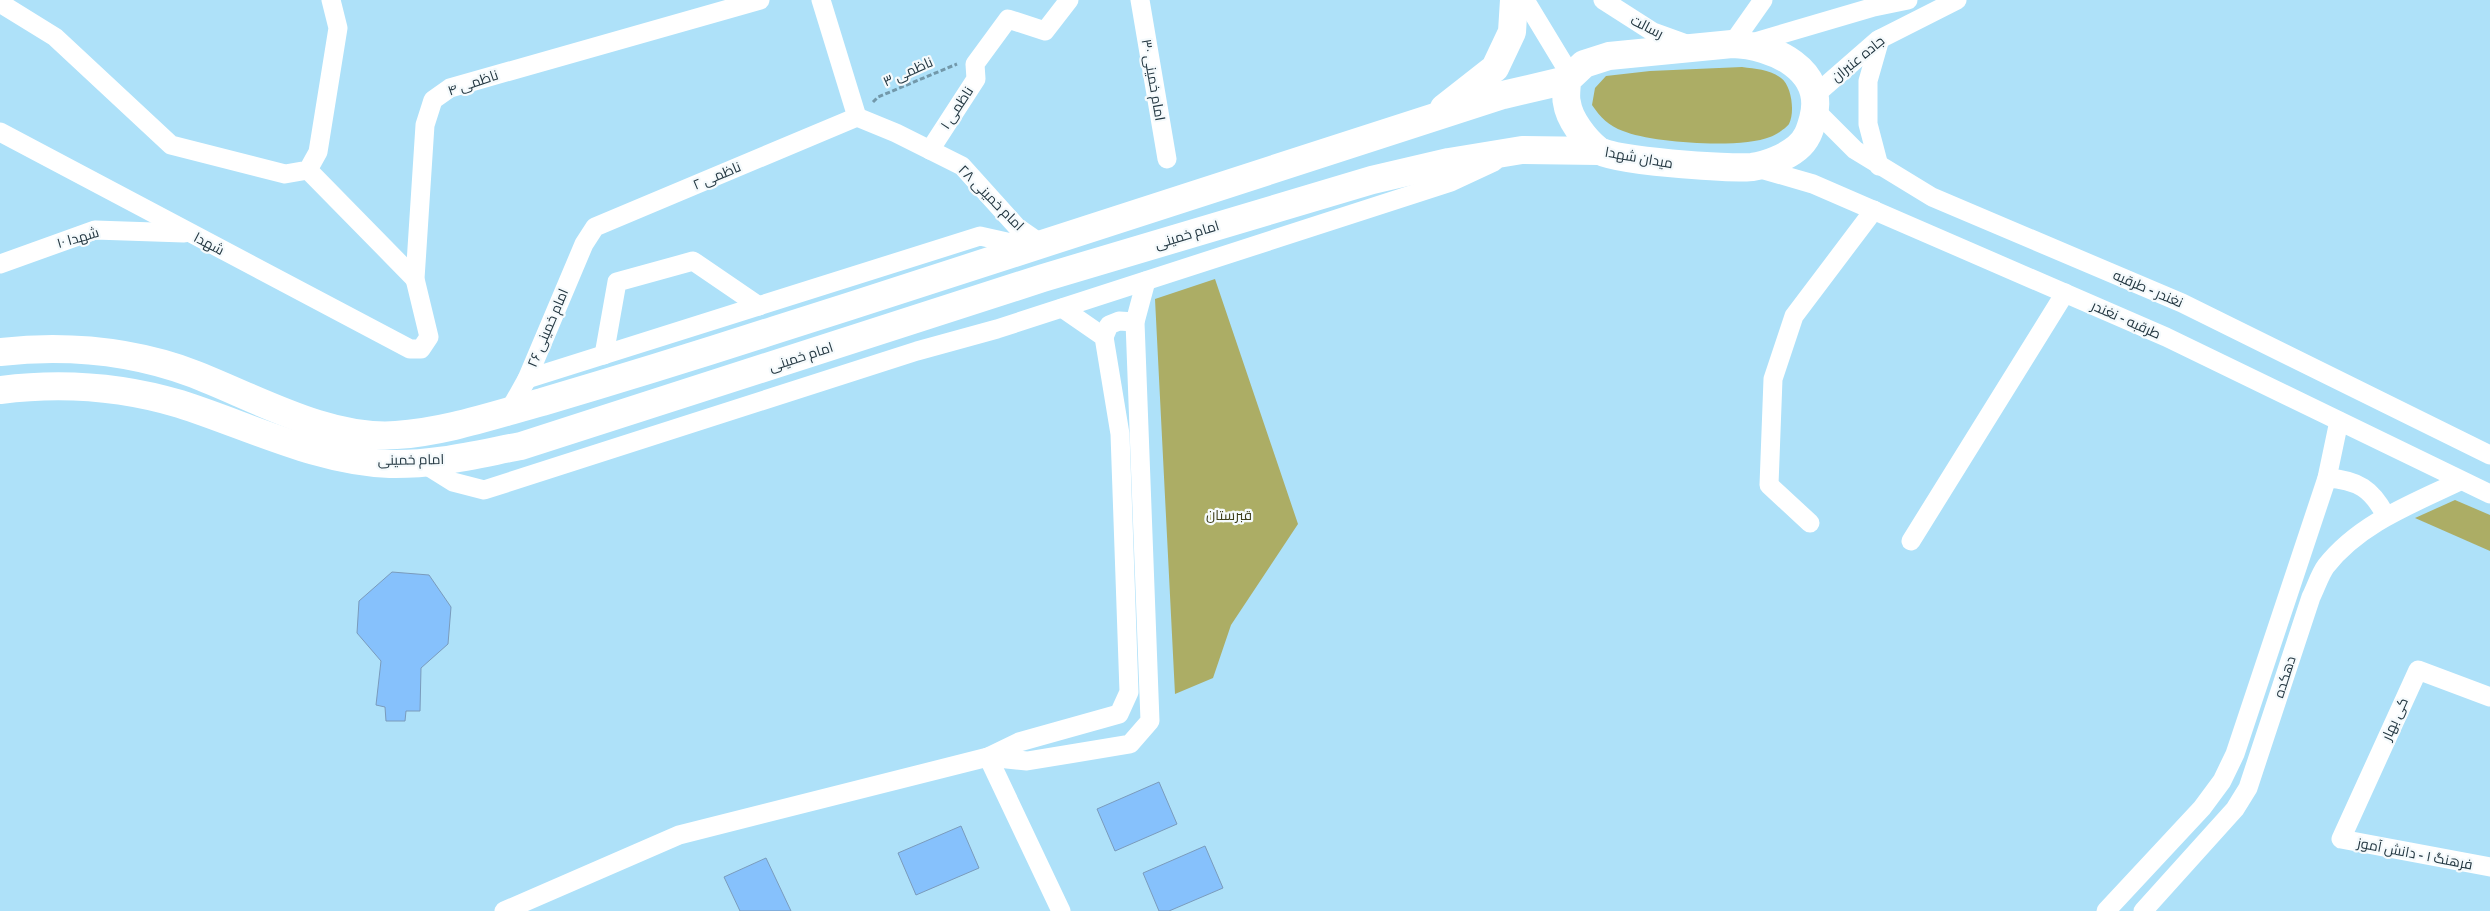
<svg xmlns="http://www.w3.org/2000/svg" width="2490" height="911" font-family="Signika,Cairo,sans-serif">
  <style>
    .green { fill: #acad65 }
    .building { fill: #86c1fc; stroke: #7a9bbc }
    .lines { fill: none; stroke-linecap: round; stroke-linejoin: round }
    .path { stroke: #7298aa; stroke-width: 3; stroke-dasharray: 5 2.5; stroke-linecap: butt }
    .minor { stroke: #fff; stroke-width: 19 }
    .highway { stroke: #fff; stroke-width: 28 }
    .labels { text-anchor: middle; dominant-baseline: central; stroke-width: 4.5; stroke-linejoin: round; paint-order: stroke }
    .street-label { font-size: 14px; fill: #223640; stroke: #f5fafc }
    .park-label { font-size: 14px; fill: #3d3e1a; stroke: #f5fafc }
  </style>
  <rect width="100%" height="100%" fill="#aee1f9"/>
  <g class="green">
    <path d="M1742,67c14,2 27,2 39,11 11,8 14,35 8,46 -3,4 -14,12 -19,13 -29,12 -118,6 -147,-6 -14,-5 -23,-14 -31,-26l3,-17 11,-12 44,-5z"/>
    <polygon points="1215,279 1298,524 1231,625 1213,678 1175,694 1155,299"/>
    <polygon points="2455,500 2490,515 2490,551 2415,518"/>
  </g>
  <g class="building">
    <polygon points="392,572 429,575 451,607 448,644 421,668 420,711 406,711 405,721 386,721 385,707 376,705 381,661 357,633 359,601"/>
    <polygon points="1159,782 1177,824 1115,851 1097,809"/>
    <polygon points="961,826 979,868 916,895 898,853"/>
    <polygon points="1205,846 1223,888 1169,911 1159,911 1143,873"/>
    <polygon points="766,858 791,911 740,911 724,877"/>
  </g>
  <g class="lines">
    <polyline class="path" points="873,102 878,97 957,64"/>
    <g class="minor">
      <polyline points="821,0 857,117"/>
      <polyline points="1140,0 1167,159"/>
      <polyline points="1525,0 1571,76"/>
      <polyline points="1603,0 1653,32 1689,45"/>
      <polyline points="0,3 55,37 171,145 285,174 308,170 318,152 338,28 331,0"/>
      <polyline points="1732,44 1763,0"/>
      <polyline points="1748,44 1874,7 1908,0"/>
      <polyline points="1815,95 1878,40 1957,0"/>
      <polyline points="1816,111 1855,150 1932,197 2182,303 2490,455"/>
      <polyline points="857,117 896,133 962,166 1017,227 1043,245"/>
      <polyline points="0,132 410,349 421,349 429,337 415,279 425,125 433,100 450,88 760,0"/>
      <polyline points="930,150 976,79 975,64 1008,19 1045,31 1069,0"/>
      <polyline points="1879,166 1868,124 1868,81 1880,39"/>
      <polyline points="1754,167 1813,184 2166,337 2490,494"/>
      <polyline points="308,170 415,279"/>
      <polyline points="0,264 95,230 184,233"/>
      <polyline points="1104,337 1109,325 1119,321 1135,322"/>
      <polyline points="604,355 617,282 693,261 759,306"/>
      <polyline points="527,379 980,236 1029,247"/>
      <polyline points="509,411 527,379 584,244 595,227 857,117"/>
      <polyline points="421,462 453,482 484,490 917,351 997,329 1451,182 1494,162"/>
      <path d="M2327,478c31,2 45,11 59,38"/>
      <polyline points="1810,523 1769,485 1773,379 1794,316 1874,210"/>
      <polyline points="1911,541 2065,293"/>
      <polyline points="2490,697 2418,670 2341,839 2490,867"/>
      <polyline points="988,757 1027,761 1130,744 1150,721 1135,322 1146,281"/>
      <polyline points="988,757 1061,911"/>
      <polyline points="504,911 679,835 988,757 1019,742 1119,714 1129,692 1120,434 1104,337 1062,308"/>
      <polyline points="2106,911 2202,808 2222,781 2235,754 2327,478 2339,421"/>
      <path d="M2143,911l92,-102 13,-21 63,-191c5,-10 9,-23 15,-31 34,-43 86,-62 134,-85"/>
    </g>
    <g class="highway">
      <path d="M1732,44c41,1 95,26 81,75 -3,11 -6,21 -16,29 -11,9 -30,17 -45,19 -22,2 -141,-6 -154,-17 -13,-10 -29,-31 -31,-47 -2,-7 0,-16 0,-23l17,-16 25,-8z"/>
      <polyline points="1444,108 1495,68 1512,32 1514,0"/>
      <path d="M0,352c65,-7 133,-1 194,22 62,24 134,66 202,61 49,-3 98,-20 146,-33 78,-23 156,-47 233,-72 243,-77 485,-157 728,-235l64,-15"/>
      <path d="M0,390c62,-8 120,-4 180,14 69,22 136,57 210,60 45,1 88,-10 131,-18l522,-168 329,-98 77,-18 73,-12 77,1"/>
    </g>
  </g>
  <g class="labels">
    <g class="street-label">
      <text transform="translate(1647 27) rotate(27)">رسالت</text>
      <text transform="translate(1858 59) rotate(-39)">جاده عنبران</text>
      <text transform="translate(908 72) rotate(-24)">ناظمی ۳</text>
      <text transform="translate(1153 80) rotate(80)">امام خمینی ۳۰</text>
      <text transform="translate(473 83) rotate(-19)">ناظمی ۴</text>
      <text transform="translate(957 108) rotate(-57)">ناظمی ۱</text>
      <text transform="translate(1639 158) rotate(10)">میدان شهدا</text>
      <text transform="translate(717 176) rotate(-23)">ناظمی ۲</text>
      <text transform="translate(991 198) rotate(45)">امام خمینی ۲۸</text>
      <text transform="translate(1187 235) rotate(-17)">امام خمینی</text>
      <text transform="translate(78 238) rotate(-16)">شهدا ۱۰</text>
      <text transform="translate(209 244) rotate(28)">شهدا</text>
      <text transform="translate(2148 289) rotate(23)">نغندر - طرقبه</text>
      <text transform="translate(2126 320) rotate(24)">طرقبه - نغندر</text>
      <text transform="translate(548 328) rotate(-67)">امام خمینی ۲۶</text>
      <text transform="translate(801 357) rotate(-18)">امام خمینی</text>
      <text transform="translate(411 460) rotate(-1)">امام خمینی</text>
      <text transform="translate(2285 677) rotate(-72)">دهکده</text>
      <text transform="translate(2395 719) rotate(-66)">کی بهار</text>
      <text transform="translate(2415 854) rotate(11)">فرهنگ ۱ - دانش آموز</text>
    </g>
    <g class="park-label">
      <text x="1229" y="515">قبرستان</text>
    </g>
  </g>
</svg>
